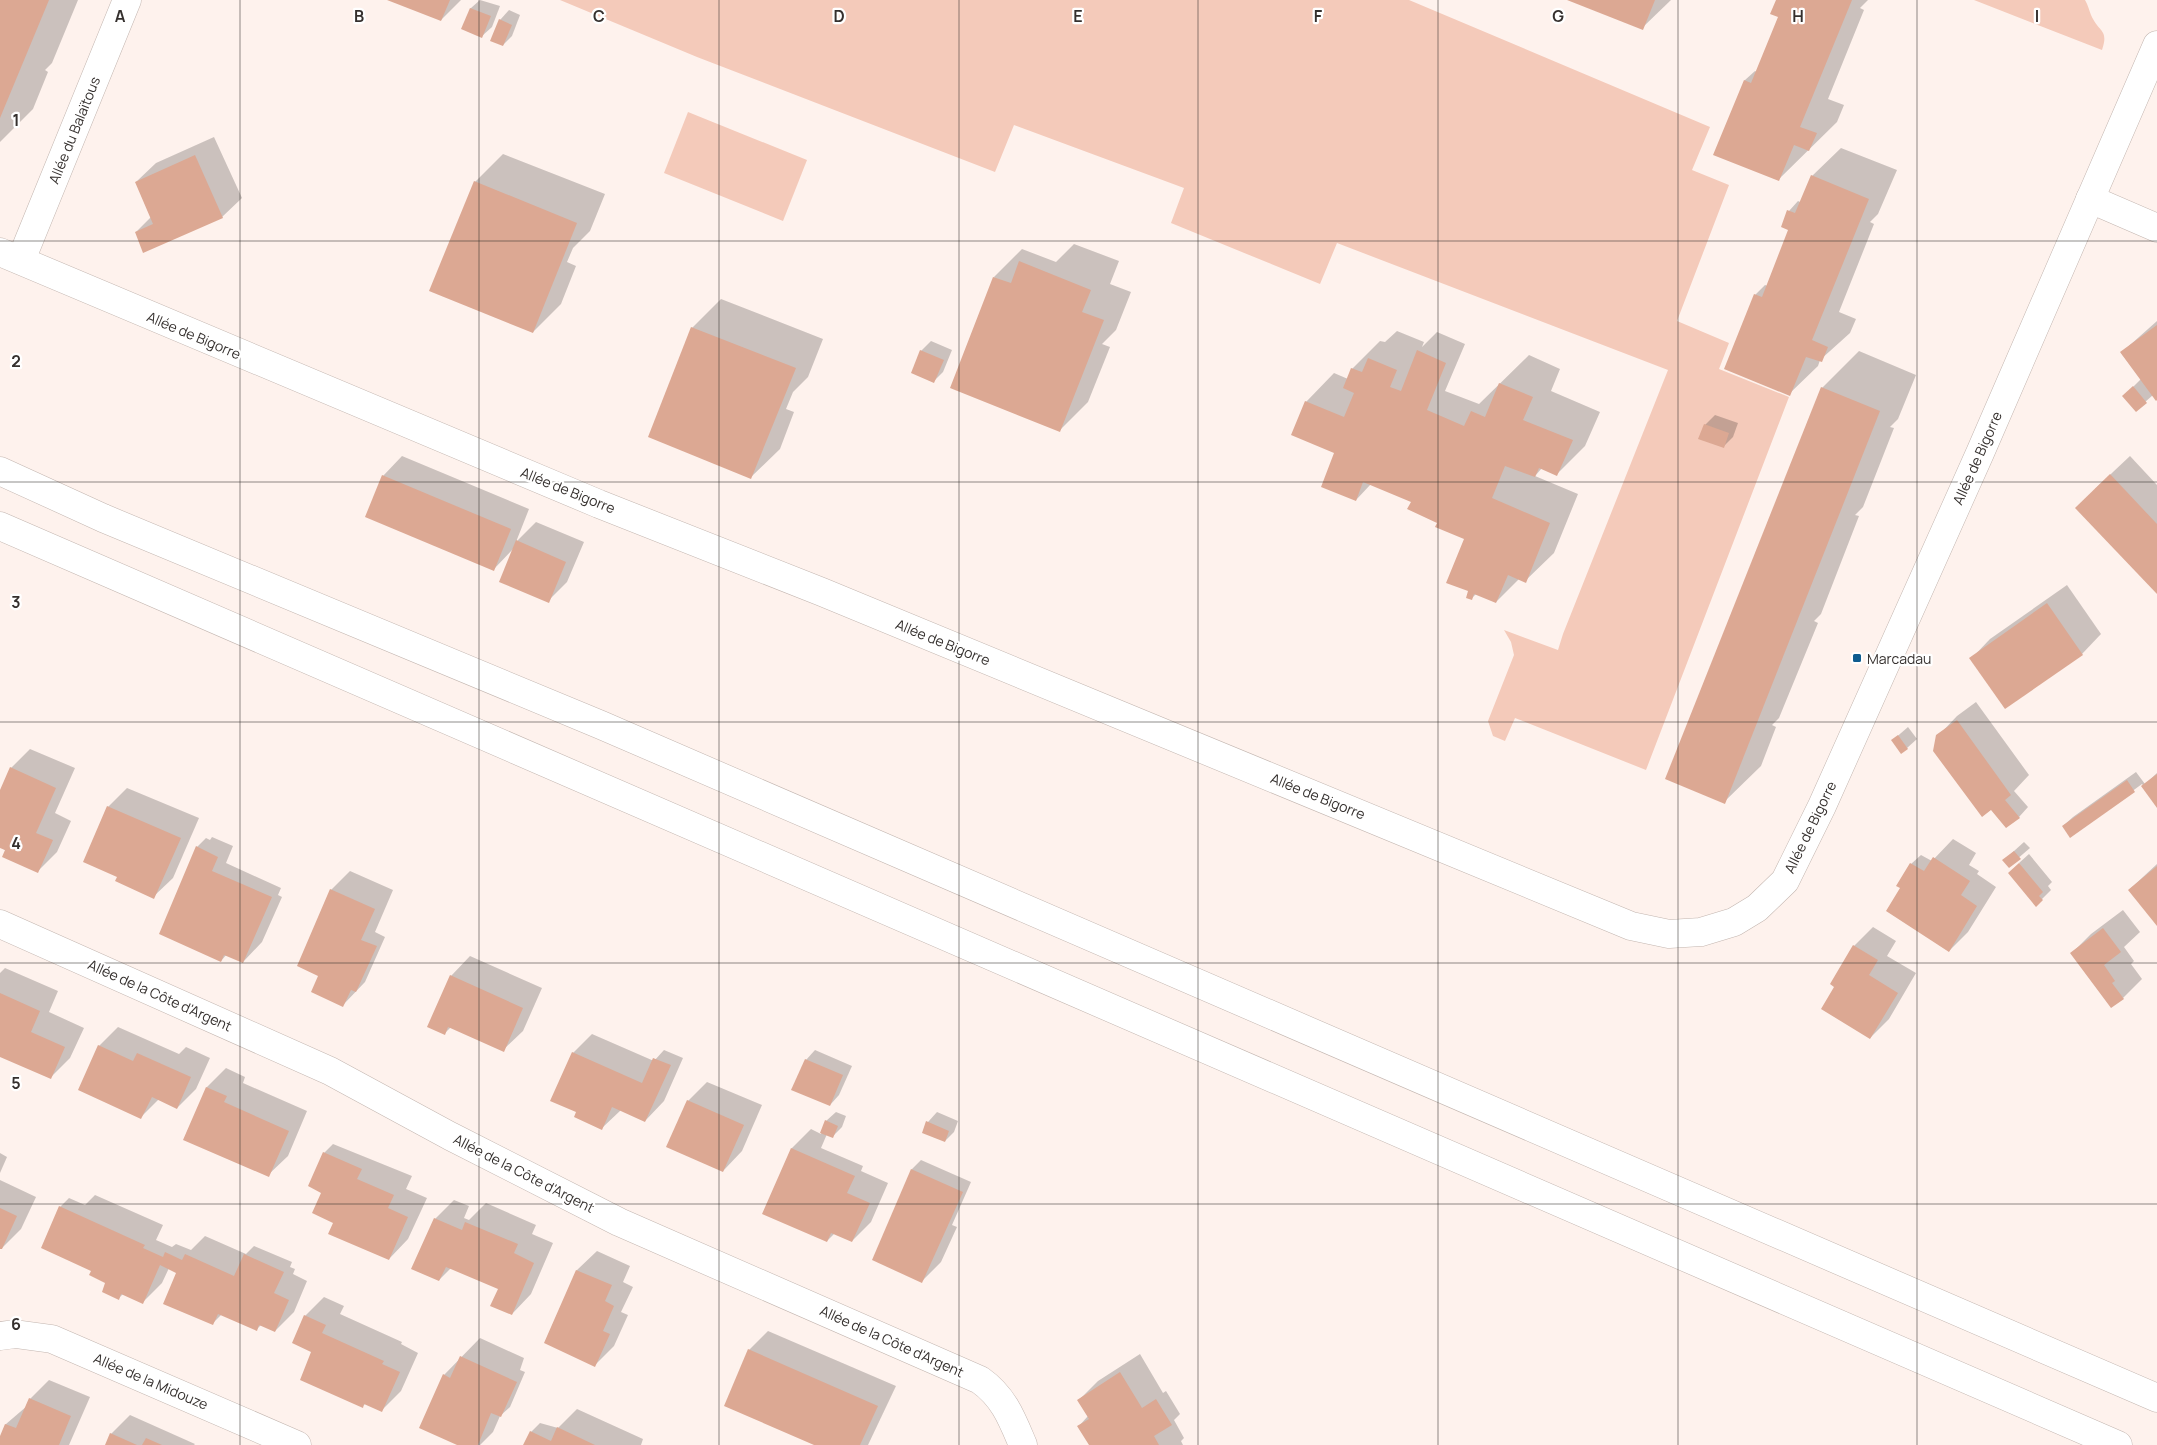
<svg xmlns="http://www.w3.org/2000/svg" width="2157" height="1445" font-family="Manrope,sans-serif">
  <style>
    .green { fill: #f4caba }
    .shadow { fill: #0003 }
    .building { fill: #dca893 }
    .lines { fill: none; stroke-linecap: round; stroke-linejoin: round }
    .minor-casing { stroke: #c3b6b0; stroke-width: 29 }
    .trunk-casing { stroke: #c3b6b0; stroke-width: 29 }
    .minor { stroke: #fff; stroke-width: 28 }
    .trunk { stroke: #fff; stroke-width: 28 }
    .grid { fill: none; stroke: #35302e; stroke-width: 1; stroke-opacity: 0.55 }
    .poi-dot { fill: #0f5c8f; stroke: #fff; stroke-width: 2 }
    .labels { text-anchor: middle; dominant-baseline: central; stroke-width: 4.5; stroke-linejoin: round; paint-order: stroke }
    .street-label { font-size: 14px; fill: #35302e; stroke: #fff }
    .poi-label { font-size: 14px; fill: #35302e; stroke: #fff; text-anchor: start }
    .grid-label { font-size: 16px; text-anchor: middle; font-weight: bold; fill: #35302e; stroke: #fff; stroke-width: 4.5; stroke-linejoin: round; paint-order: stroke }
  </style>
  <rect width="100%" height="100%" fill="#fef2ed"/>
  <g class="green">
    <polygon points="560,0 1409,0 1710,127 1692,170 1729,185 1677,321 1729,343 1719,369 1789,397 1646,770 1515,718 1505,741 1493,736 1488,721 1514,655 1511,642 1504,630 1558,650 1563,634 1668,370 1337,243 1320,284 1171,223 1184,188 1014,125 995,172 697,57"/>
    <path d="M1974,0h111c3,5 4,10 6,15 8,18 18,14 11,35z"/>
    <polygon points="688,112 807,160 783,221 664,173"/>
  </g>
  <g class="shadow">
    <polygon points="0,0 78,0 52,63 45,70 48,72 33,109 0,142"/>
    <polygon points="390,0 461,0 441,20"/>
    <polygon points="480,0 500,6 492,27 482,36 463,29 471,8"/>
    <polygon points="1570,0 1671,0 1642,28"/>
    <polygon points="1777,0 1868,0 1860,8 1864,10 1828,99 1844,105 1837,122 1778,180 1715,154 1745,80 1755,71 1757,72 1779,16"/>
    <polygon points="509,10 520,15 512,36 503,45 500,20"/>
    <polygon points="214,137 242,198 222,217 136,232 151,217 136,182 156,163"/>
    <polygon points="1841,148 1897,170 1878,214 1870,222 1874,224 1839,312 1856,319 1850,333 1820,360 1818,366 1789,394 1755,295 1765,285 1768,286 1793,223 1789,211 1798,201 1802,203 1812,176"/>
    <polygon points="503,154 605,194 590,231 573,248 567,262 576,266 561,304 533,332 475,182"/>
    <polygon points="1074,244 1119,261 1110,284 1131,292 1116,330 1102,344 1110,347 1088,402 1060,430 994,277 1022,249 1056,262"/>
    <polygon points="721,299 823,339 808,377 793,392 786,409 794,412 780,449 751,477 692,328"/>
    <polygon points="2157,321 2157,398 2153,395 2136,410 2133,387 2141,379 2121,353"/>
    <polygon points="1397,331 1424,342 1422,347 1437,332 1465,344 1445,391 1479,404 1529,355 1560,369 1551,391 1600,412 1585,446 1557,474 1542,468 1535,476 1578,494 1554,553 1525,581 1519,579 1496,602 1476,594 1471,599 1466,538 1412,501 1371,484 1356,500 1336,452 1306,402 1334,373 1348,379 1352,369 1380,341 1385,342"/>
    <polygon points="931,341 952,350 943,372 934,381 921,351"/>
    <polygon points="1859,351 1916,375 1898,419 1890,427 1894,428 1863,507 1855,515 1859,516 1821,614 1814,621 1818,623 1779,718 1772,725 1776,727 1761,766 1724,802 1822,388"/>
    <polygon points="1715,415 1738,423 1733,437 1723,447 1705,425"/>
    <polygon points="402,456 529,509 516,542 536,522 584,542 567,582 548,601 513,549 494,569 366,516 383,476"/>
    <polygon points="2130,456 2157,485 2157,592 2095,489"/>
    <polygon points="2067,585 2101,634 2082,654 2005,708 1971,659 1990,639"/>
    <polygon points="1976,702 2029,775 2014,791 2028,807 2019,817 1997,806 1938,736 1957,716"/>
    <polygon points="1908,727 1917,739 1907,748 1893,740"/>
    <polygon points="30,749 75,768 55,813 71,821 57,852 38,871 0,847 0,793 11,768"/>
    <polygon points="2136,772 2145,784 2157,773 2157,806 2142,784 2071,836 2063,826 2073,817"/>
    <polygon points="127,788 199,818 173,878 153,897 108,807"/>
    <polygon points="212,837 233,846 226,863 281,888 278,895 282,897 262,942 243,962 227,954 221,961 197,847 206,838 210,840"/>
    <polygon points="1953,839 1976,853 1969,865 1979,871 1977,874 1996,887 1968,932 1949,951 1911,864 1921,855 1932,861"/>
    <polygon points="2024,842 2030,848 2009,866 2004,860"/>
    <polygon points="2029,854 2052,882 2048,886 2051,890 2036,905 2019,863"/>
    <polygon points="2157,864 2157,924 2129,890"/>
    <polygon points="350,871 393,890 375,932 385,937 365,982 343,1005 319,975 331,890"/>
    <polygon points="2123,910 2140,932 2124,947 2134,961 2131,964 2142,979 2123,998 2072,953 2091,934"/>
    <polygon points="1873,927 1896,941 1887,956 1916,973 1889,1019 1870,1038 1836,987 1854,946"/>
    <polygon points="470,956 542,988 523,1031 503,1050 451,1027 444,1034 451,976"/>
    <polygon points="5,968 58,991 49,1012 84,1028 70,1058 51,1077 0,1056 0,973"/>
    <polygon points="118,1027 179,1054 186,1047 210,1058 196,1089 177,1108 159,1099 141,1117 99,1046"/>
    <polygon points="592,1034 654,1061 664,1050 683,1058 664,1101 645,1121 621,1110 602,1128 577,1111 573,1053"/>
    <polygon points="815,1050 852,1066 839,1095 830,1105 806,1060"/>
    <polygon points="226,1068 245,1077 243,1083 307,1111 288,1156 268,1175 184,1139 207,1087"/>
    <polygon points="707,1082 762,1105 742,1151 723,1171 688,1101"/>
    <polygon points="836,1112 846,1116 842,1127 833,1136 827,1134 821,1148 863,1166 861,1171 888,1183 871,1222 852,1241 835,1233 827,1241 764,1213 792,1148 811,1129 821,1134 826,1121"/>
    <polygon points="937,1112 958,1121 954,1132 945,1141 923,1132 928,1122"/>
    <polygon points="333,1144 412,1176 406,1189 427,1198 408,1239 389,1259 336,1222 323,1192 324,1153"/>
    <polygon points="0,1153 7,1157 0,1173"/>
    <polygon points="921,1160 971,1182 952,1225 957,1227 941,1262 922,1281 912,1169"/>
    <polygon points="0,1180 36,1197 21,1229 2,1248 0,1247"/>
    <polygon points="95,1195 163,1225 156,1240 172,1247 176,1244 191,1250 205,1236 246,1254 254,1246 292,1262 290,1267 295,1269 293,1274 307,1281 294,1312 275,1331 261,1325 257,1329 222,1314 213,1323 180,1267 169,1268 162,1283 143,1302 123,1294 119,1298 107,1283 92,1270 60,1207 69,1198 85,1205"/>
    <polygon points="454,1200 469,1206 464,1218 469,1220 486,1203 536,1225 532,1234 553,1243 531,1294 512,1314 500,1289 451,1268 439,1280 435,1219"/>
    <polygon points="597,1251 630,1266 623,1282 633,1287 621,1312 628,1315 614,1346 595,1365 545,1342 577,1270"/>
    <polygon points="324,1297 344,1306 340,1314 402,1342 401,1344 418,1353 401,1391 382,1410 366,1403 362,1407 313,1352 305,1316"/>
    <polygon points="768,1331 896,1386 868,1445 817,1445 749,1350"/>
    <polygon points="480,1338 524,1358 520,1370 525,1372 510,1407 500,1416 493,1432 480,1445 460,1445 444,1375"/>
    <polygon points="1140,1354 1163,1393 1166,1391 1180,1414 1174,1420 1184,1438 1181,1441 1183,1445 1090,1445 1079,1426 1088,1416 1079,1400 1098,1381"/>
    <polygon points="49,1380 90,1397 69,1445 0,1445 0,1439 6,1424 27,1406 30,1399"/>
    <polygon points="577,1409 643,1439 641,1445 525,1445 531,1432 540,1423 558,1428"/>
    <polygon points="130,1415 195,1444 194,1445 106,1445 111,1434"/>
  </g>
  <g class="building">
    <polygon points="0,0 49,0 0,118"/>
    <polygon points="387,0 450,0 441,21"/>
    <polygon points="1567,0 1655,0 1643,30"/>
    <polygon points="1776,0 1852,0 1800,127 1817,133 1809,151 1794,145 1779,181 1713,155 1744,80 1751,83 1778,17 1770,14"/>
    <polygon points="470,8 491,16 482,38 461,29"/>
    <polygon points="499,19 512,25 503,46 490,41"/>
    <polygon points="195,155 223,218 143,253 135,232 153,224 135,182"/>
    <polygon points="1811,175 1869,199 1812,340 1828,347 1822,362 1806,357 1790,396 1724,369 1754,294 1762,297 1788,230 1781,227 1787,210 1795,213"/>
    <polygon points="474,181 577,223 533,333 429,291"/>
    <polygon points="1019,261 1091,290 1082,312 1104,320 1060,432 950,388 993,277 1011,283"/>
    <polygon points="2157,325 2157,400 2156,401 2120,352"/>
    <polygon points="691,327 796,368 751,479 648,437"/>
    <polygon points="920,350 944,360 934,383 911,373"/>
    <polygon points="1417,350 1446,363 1427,410 1464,426 1471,411 1485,417 1499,383 1533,397 1523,420 1573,440 1557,476 1539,468 1535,477 1505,466 1492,498 1550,523 1526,583 1508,575 1496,603 1474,594 1472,600 1466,598 1468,591 1446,583 1464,539 1435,527 1437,523 1407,509 1411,502 1363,482 1356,501 1321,487 1334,453 1291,435 1305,401 1344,417 1354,393 1343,388 1351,368 1362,372 1368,358 1397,370 1390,387 1401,391"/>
    <polygon points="2133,386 2147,403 2136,412 2122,396"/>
    <polygon points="1821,387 1880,411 1725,804 1665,779"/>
    <polygon points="1704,424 1729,433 1724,448 1698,439"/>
    <polygon points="2110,474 2157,524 2157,594 2075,508"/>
    <polygon points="382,475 511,529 494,571 365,517"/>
    <polygon points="516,540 566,562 549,603 499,582"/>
    <polygon points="2047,603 2083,655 2005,709 1969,658"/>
    <polygon points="1957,720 2011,795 2005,800 2020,818 2006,828 1991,810 1982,817 1933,751 1936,735"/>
    <polygon points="1898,735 1908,749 1901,754 1891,740"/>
    <polygon points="10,767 56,788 36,833 53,840 38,873 2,857 5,850 0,848 0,790"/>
    <polygon points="2157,774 2157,808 2141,786"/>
    <polygon points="2127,780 2135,792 2070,838 2062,826"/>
    <polygon points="107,806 181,838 154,899 115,881 117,877 83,862"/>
    <polygon points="196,846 218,857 212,871 272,897 243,963 224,955 221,962 159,934"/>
    <polygon points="2014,851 2021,859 2009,868 2002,860"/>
    <polygon points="1933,857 1970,881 1961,895 1977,906 1949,952 1886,911 1900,888 1896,886 1910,863 1924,871"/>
    <polygon points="2019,863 2043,892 2039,896 2043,900 2036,907 2008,873"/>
    <polygon points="2157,866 2157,926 2128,890"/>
    <polygon points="330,889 375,909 361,940 377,946 356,992 351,990 343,1007 311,992 318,976 297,966"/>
    <polygon points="2103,928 2121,952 2104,965 2115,981 2112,983 2124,999 2111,1008 2070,953"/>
    <polygon points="1853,945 1878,960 1869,975 1898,993 1870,1039 1821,1009 1834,987 1830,984"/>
    <polygon points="450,975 523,1008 504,1052 448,1027 445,1035 427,1027"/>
    <polygon points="0,993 40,1011 31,1032 65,1047 51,1079 0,1057"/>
    <polygon points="98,1045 133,1061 137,1053 191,1077 177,1109 152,1097 141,1119 78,1090"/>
    <polygon points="572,1052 642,1083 653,1058 671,1065 645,1122 612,1107 602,1130 574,1117 576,1112 550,1101"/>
    <polygon points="805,1059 843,1075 830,1106 791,1090"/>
    <polygon points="206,1087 227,1096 224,1102 289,1131 269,1177 183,1140"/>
    <polygon points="687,1100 744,1125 723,1172 666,1147"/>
    <polygon points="825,1120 838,1126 833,1138 820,1133"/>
    <polygon points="926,1121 949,1131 945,1142 922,1133"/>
    <polygon points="791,1148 855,1176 847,1193 870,1203 852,1242 831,1233 827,1242 762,1214"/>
    <polygon points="323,1152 362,1169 357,1179 394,1195 388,1208 408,1217 389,1260 328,1234 333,1223 312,1213 321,1193 308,1186"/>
    <polygon points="911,1169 963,1192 922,1283 872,1260"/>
    <polygon points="59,1206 145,1245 143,1248 163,1257 165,1252 182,1260 185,1254 234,1276 244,1254 284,1272 274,1293 289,1300 275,1332 259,1325 257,1331 218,1314 213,1325 163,1304 176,1273 160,1265 143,1304 121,1294 119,1300 102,1292 105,1283 89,1275 91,1271 41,1248"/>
    <polygon points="0,1208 17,1216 2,1249 0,1249"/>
    <polygon points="434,1218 462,1230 465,1222 518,1244 514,1253 534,1263 512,1315 490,1306 498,1289 446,1267 439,1281 411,1269"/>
    <polygon points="576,1270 612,1285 605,1301 614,1306 603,1331 610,1334 595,1367 544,1343"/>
    <polygon points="304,1315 326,1325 322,1333 384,1361 382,1364 400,1372 382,1412 364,1404 363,1408 300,1380 311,1352 292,1343"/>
    <polygon points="748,1349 878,1406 860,1445 814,1445 724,1406"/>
    <polygon points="460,1356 517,1382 501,1417 491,1413 478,1445 457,1445 419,1428 443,1374 450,1378"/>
    <polygon points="1120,1372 1142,1408 1156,1399 1172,1425 1154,1436 1159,1445 1089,1445 1077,1426 1089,1419 1077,1400"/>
    <polygon points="29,1398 71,1416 59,1445 0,1445 0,1436 5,1424 16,1428"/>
    <polygon points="557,1427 595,1445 523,1445 530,1431 551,1441"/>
    <polygon points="110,1433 137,1445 105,1445"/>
    <polygon points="146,1438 162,1445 142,1445"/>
  </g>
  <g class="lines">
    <defs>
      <g id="minor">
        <polyline points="2090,199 2157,228"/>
        <polyline points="0,252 599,504 822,592 1631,926 1669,934 1701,932 1734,922 1757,908 1785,881 1822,806 1980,453 2157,45"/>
        <polyline points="21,260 127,0"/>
        <path d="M0,924l330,147 120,65 169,86 361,158c24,17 32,39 43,65"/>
        <polyline points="0,1336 15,1334 52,1339 297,1445"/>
      </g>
      <g id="trunk">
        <polyline points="0,471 103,518 601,725 2157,1398"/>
        <polyline points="0,526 2118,1445"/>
      </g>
    </defs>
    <use href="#minor" class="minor-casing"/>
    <use href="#trunk" class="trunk-casing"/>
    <use href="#minor" class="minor"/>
    <use href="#trunk" class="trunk"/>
  </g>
  <path class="grid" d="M240,0v1445M479,0v1445M719,0v1445M959,0v1445M1198,0v1445M1438,0v1445M1678,0v1445M1917,0v1445M0,241h2157M0,482h2157M0,722h2157M0,963h2157M0,1204h2157"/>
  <rect class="poi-dot" x="1852" y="653" width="10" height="10" rx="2.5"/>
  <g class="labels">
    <g class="street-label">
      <text transform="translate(74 130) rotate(-68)">Allée du Balaïtous</text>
      <text transform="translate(194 335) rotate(23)">Allée de Bigorre</text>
      <text transform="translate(1977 458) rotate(-66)">Allée de Bigorre</text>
      <text transform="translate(568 490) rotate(22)">Allée de Bigorre</text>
      <text transform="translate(943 642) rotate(22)">Allée de Bigorre</text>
      <text transform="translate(1318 796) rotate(22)">Allée de Bigorre</text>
      <text transform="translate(1810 827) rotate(-64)">Allée de Bigorre</text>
      <text transform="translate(160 995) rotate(24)">Allée de la Côte d'Argent</text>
      <text transform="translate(524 1173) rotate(27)">Allée de la Côte d'Argent</text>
      <text transform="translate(892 1341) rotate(24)">Allée de la Côte d'Argent</text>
      <text transform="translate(151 1381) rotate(23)">Allée de la Midouze</text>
    </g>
    <g class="poi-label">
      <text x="1867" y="658">Marcadau</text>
    </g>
  </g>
  <g class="grid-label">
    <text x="120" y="22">A</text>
    <text x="359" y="22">B</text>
    <text x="599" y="22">C</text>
    <text x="839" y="22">D</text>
    <text x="1078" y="22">E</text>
    <text x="1318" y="22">F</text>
    <text x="1558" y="22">G</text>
    <text x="1798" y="22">H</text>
    <text x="2037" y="22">I</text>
    <text x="16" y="126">1</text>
    <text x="16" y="367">2</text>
    <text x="16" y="608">3</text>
    <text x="16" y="849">4</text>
    <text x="16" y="1089">5</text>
    <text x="16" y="1330">6</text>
  </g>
</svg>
